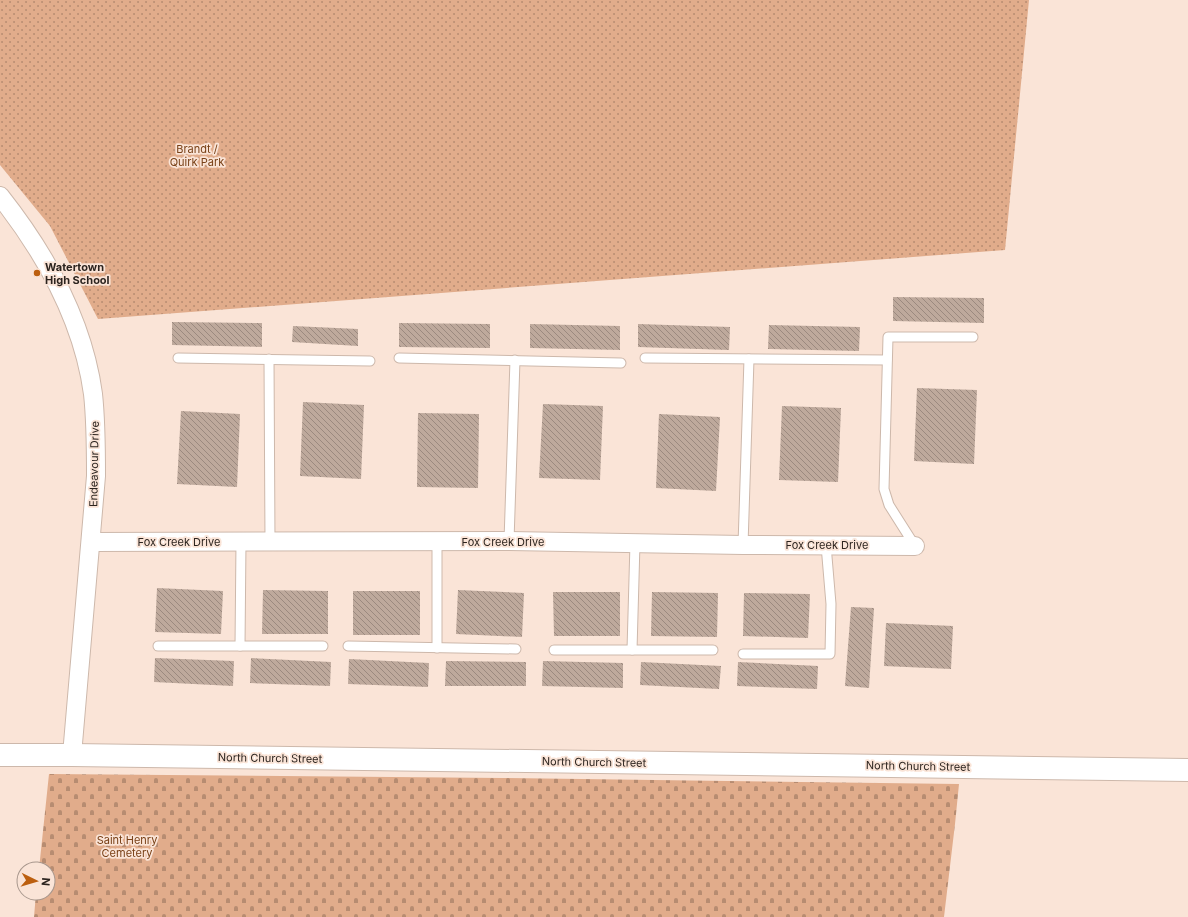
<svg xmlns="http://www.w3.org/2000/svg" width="1188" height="917" font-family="Inter,sans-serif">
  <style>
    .cemetery { fill: url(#cemetery-stones) }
    .park { fill: url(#park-dots) }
    .building { fill: url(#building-back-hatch) }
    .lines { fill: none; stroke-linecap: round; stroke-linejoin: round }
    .lane-casing { stroke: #cdb8ab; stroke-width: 11 }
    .street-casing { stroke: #cdb8ab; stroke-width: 20 }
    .secondary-casing { stroke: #cdb8ab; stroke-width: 24 }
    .lane { stroke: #fff; stroke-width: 9 }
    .street { stroke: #fff; stroke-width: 18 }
    .secondary { stroke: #fff; stroke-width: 22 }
    .poi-dot { fill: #bc5f0f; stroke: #fae4d7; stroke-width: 1.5 }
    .labels { text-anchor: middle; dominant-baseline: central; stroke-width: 3.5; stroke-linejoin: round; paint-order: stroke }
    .park-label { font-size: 11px; fill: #794117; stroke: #fae4d7 }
    .poi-label { font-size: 11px; font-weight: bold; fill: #2c241f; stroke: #fae4d7; text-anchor: start }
    .street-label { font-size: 11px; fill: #2c241f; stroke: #fae4d7 }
  </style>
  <defs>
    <pattern id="cemetery-stones" width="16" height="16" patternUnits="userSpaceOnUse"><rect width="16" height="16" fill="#e1ac8b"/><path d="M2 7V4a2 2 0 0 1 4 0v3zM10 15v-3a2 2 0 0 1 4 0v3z" fill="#b78c71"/></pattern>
    <pattern id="park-dots" width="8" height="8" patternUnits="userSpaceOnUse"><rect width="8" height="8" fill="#e1ac8b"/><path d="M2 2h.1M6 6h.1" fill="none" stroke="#b78c71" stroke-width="1.8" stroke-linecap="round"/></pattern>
    <pattern id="building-back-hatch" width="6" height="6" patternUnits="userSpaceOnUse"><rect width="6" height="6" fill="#bea99c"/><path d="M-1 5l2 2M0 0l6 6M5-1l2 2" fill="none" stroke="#9b897f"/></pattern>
  </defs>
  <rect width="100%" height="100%" fill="#fae4d7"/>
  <polygon class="cemetery" points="49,774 503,778 959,784 955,824 944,917 34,917 36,893 48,893 48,869 39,869"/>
  <polygon class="park" points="0,0 1029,0 1005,250 98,319 50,226 0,165"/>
  <g class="building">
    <polygon points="893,297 984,298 984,323 893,321"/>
    <polygon points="172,322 262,323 262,347 172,345"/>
    <polygon points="399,323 490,324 490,348 399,347"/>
    <polygon points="530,324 620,326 620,350 530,348"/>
    <polygon points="638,324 730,327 729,350 638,347"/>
    <polygon points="769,325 860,327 859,351 768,349"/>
    <polygon points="293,326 358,329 358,346 292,342"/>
    <polygon points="917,388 977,390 974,464 914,461"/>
    <polygon points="303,402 364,405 361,479 300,476"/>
    <polygon points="543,404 603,406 600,480 539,478"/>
    <polygon points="782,406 841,408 838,482 779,480"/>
    <polygon points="181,411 240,414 237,487 177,484"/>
    <polygon points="418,413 479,414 478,488 417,487"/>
    <polygon points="659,414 720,417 716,491 656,488"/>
    <polygon points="157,588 223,591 221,634 155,632"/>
    <polygon points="263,590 328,591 328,634 262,634"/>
    <polygon points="458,590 524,593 522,637 456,634"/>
    <rect x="353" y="591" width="67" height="44"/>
    <polygon points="553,592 620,592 620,636 554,636"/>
    <polygon points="652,592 718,593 717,637 651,636"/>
    <polygon points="744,593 810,594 808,638 743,636"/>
    <polygon points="851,607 874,608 869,688 845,686"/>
    <polygon points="886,623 953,626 951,669 884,666"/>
    <polygon points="155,658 234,661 233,686 154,682"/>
    <polygon points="251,658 331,662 330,686 250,683"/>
    <polygon points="349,659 429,663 428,687 348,684"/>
    <polygon points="446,661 526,662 526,686 445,686"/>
    <polygon points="543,661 623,663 623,688 542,686"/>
    <polygon points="641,662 721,666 719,689 640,685"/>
    <polygon points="738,662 818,666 817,689 737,686"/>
  </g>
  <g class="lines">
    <defs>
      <g id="lane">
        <polyline points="178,358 370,361"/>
        <polyline points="399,358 621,363"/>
        <polyline points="645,358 887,360"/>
        <polyline points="269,359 270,542"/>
        <polyline points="509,541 515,360"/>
        <polyline points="743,545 749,359"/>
        <polyline points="915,546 889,505 884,489 888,337 973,337"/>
        <polyline points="158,646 323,646"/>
        <polyline points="240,646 241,542"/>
        <polyline points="348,646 516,649"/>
        <polyline points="437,648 437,541"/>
        <polyline points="554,650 713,650"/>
        <polyline points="632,650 635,543"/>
        <polyline points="743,654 830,654 831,604 826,545"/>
      </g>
      <g id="street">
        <path d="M0,196c45,57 83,124 93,198 3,27 3,54 3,82l-24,279"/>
        <polyline points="91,542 509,541 743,545 915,546"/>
      </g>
      <polyline id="secondary" points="0,755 72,755 1188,770"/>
    </defs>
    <use href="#lane" class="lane-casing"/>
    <use href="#street" class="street-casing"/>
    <use href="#secondary" class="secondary-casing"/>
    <use href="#lane" class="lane"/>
    <use href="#street" class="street"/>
    <use href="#secondary" class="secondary"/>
  </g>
  <circle class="poi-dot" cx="37" cy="273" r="4"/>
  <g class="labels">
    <g class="park-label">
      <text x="197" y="149">Brandt /<tspan x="197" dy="13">Quirk Park</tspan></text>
      <text x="127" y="840">Saint Henry<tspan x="127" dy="13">Cemetery</tspan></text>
    </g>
    <g class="poi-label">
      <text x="45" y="267">Watertown<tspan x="45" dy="13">High School</tspan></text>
    </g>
    <g class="street-label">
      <text transform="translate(94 464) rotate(-89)">Endeavour Drive</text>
      <text x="179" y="542">Fox Creek Drive</text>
      <text x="503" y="542">Fox Creek Drive</text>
      <text x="827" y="545">Fox Creek Drive</text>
      <text transform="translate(270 758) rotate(1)">North Church Street</text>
      <text transform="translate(594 762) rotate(1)">North Church Street</text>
      <text transform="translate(918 766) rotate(1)">North Church Street</text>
    </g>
  </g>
  <g transform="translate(36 881) rotate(95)"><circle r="19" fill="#fae4d7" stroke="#a8978d"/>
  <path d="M0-3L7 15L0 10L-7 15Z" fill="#bc5f0f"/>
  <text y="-6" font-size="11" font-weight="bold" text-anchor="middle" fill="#2c241f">N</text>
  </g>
</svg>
